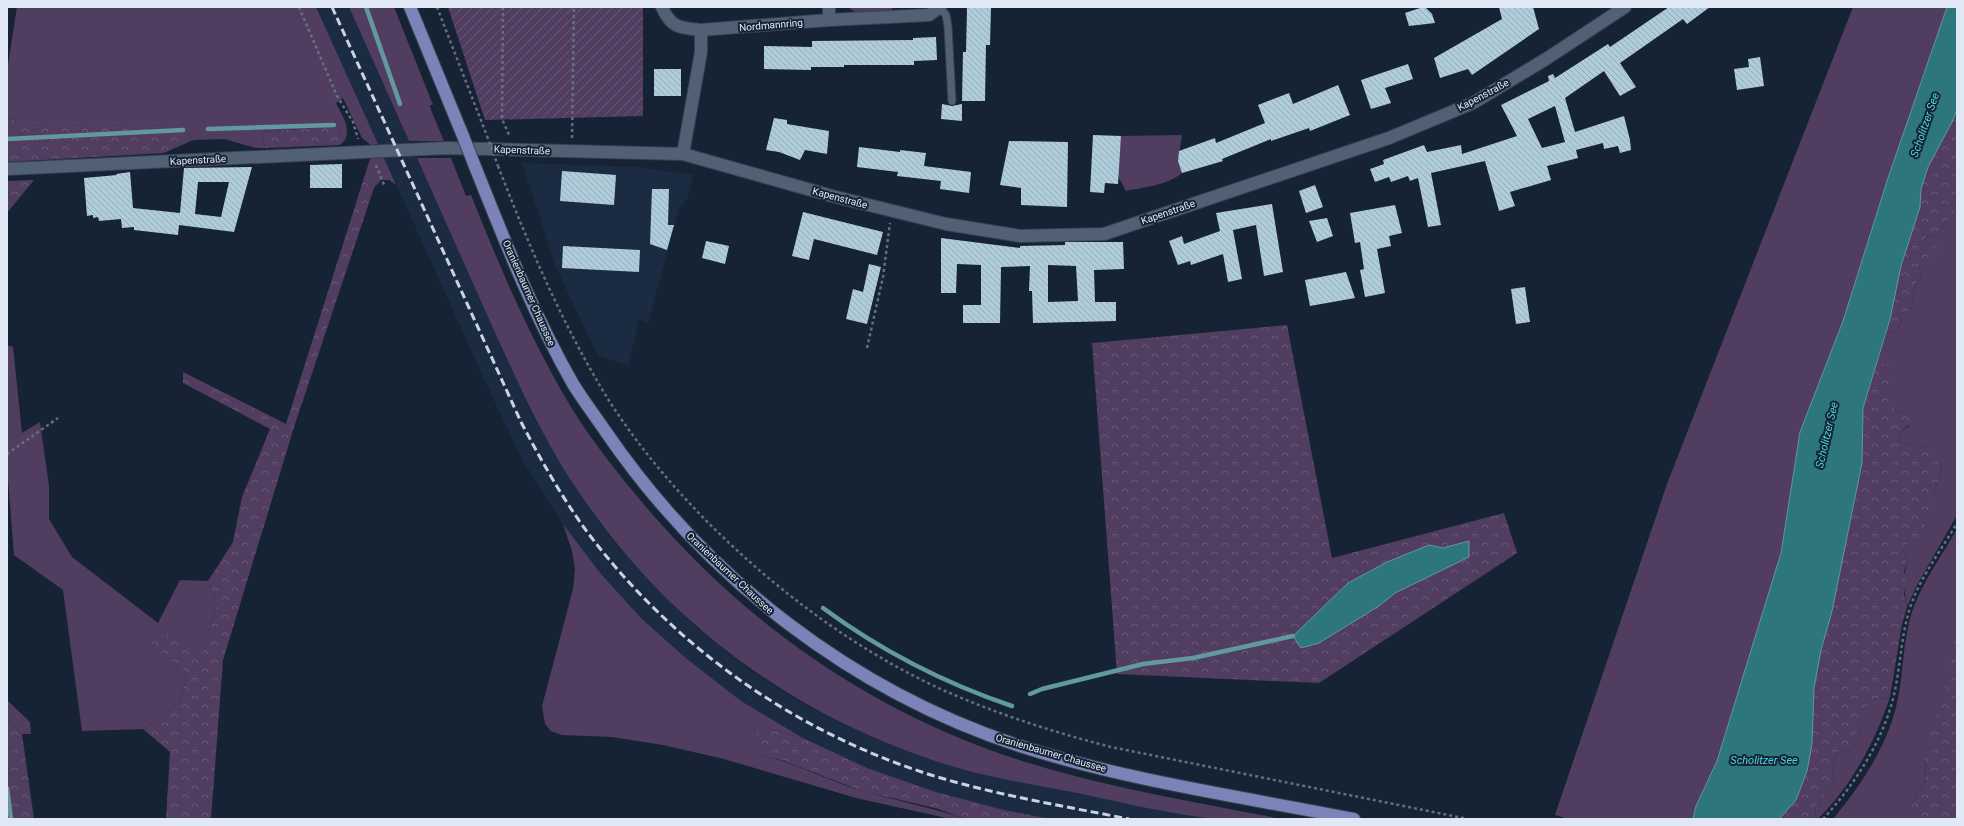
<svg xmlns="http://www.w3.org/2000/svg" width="1964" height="826" font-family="Roboto,sans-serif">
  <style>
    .built { fill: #1b2c42 }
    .grass { fill: #503d60 }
    .forest { fill: url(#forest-crowns) }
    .garden { fill: url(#garden-furrows) }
    .water { fill: #2d767c; stroke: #6298a0 }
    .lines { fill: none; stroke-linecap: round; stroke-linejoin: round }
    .stream { stroke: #6298a0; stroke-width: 4.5 }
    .building { fill: url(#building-back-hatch); fill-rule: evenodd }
    .lane-casing { stroke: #38414f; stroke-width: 9 }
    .street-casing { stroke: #38414f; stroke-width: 14 }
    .primary-casing { stroke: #38414f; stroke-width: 14 }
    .path { stroke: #65707f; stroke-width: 2.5; stroke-dasharray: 3 3; stroke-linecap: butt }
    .lane { stroke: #516074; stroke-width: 7 }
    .street { stroke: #516074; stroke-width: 12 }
    .primary { stroke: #7b83b8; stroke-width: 12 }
    .rail { stroke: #cad4e0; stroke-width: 3; stroke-dasharray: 8 4; stroke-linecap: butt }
    .primary-bridge-casing { stroke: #38414f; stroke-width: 14; stroke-linecap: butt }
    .path-bridge { stroke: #65707f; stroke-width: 2.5; stroke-dasharray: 3 3; stroke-linecap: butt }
    .primary-bridge { stroke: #7b83b8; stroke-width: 12 }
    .labels { text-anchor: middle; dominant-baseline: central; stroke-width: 4; stroke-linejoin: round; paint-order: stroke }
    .street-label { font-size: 10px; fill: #dfe8f4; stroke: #162334 }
    .water-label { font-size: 11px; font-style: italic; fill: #49d8e3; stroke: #162334 }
  </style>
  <defs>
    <pattern id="forest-crowns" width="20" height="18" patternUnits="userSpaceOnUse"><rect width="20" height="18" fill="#503d60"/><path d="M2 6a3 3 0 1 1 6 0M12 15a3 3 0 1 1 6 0" fill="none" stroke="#695977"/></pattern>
    <pattern id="garden-furrows" width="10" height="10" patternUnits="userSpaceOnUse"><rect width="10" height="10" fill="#503d60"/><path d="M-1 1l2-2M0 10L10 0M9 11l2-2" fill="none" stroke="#695977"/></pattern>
    <pattern id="building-back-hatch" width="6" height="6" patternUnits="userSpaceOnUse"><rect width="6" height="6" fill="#afccda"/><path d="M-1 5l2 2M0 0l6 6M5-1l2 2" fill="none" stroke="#94aab6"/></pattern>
  </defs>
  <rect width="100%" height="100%" fill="#162334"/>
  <g class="built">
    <polygon points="316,7 349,7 510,366 541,429 578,492 612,540 698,629 750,670 811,708 873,737 934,761 1005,779 1208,819 1051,819 1004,810 936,792 867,768 803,738 741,701 687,659 642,619 601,574 563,524 522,459 485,381"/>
    <polygon points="522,163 637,167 693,175 688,197 679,209 648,323 639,320 628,365 598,356 556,267"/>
  </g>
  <g class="grass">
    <path d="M17,7h299l62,137 -7,1 -9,-7 -19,-40 -7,5c6,12 15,24 9,37l-8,-14 -75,6 3,16h-9l-32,-9 -31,1 -11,-18h-162l-13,-4v-47z"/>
    <polygon points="349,7 394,7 433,105 430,105 431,110 444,141 409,141"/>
    <polygon points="848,7 892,7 892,10 856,13"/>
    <polygon points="1853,7 1947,7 1888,178 1843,321 1800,432 1781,553 1717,761 1696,806 1693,819 1568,819 1555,815 1667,484"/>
    <path d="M1182,135l-4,26 4,12c-14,12 -37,14 -56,18l-8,-15 3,-40z"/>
    <polygon points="371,156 384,158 396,185 389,180 381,180 374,188 363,181"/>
    <path d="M417,158h34l15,38 5,-1c29,73 60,145 100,212 19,31 42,60 65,88 95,115 213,203 354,255 94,34 194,50 292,69 -25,0 -53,3 -77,-1 -43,-6 -86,-16 -128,-25 -48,-9 -98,-17 -145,-33 -145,-49 -266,-139 -352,-266 -36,-52 -62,-111 -88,-168 -25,-56 -50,-112 -75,-168z"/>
    <path d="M1957,203v312l-41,72 -9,20c-3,-13 -4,-33 0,-45l-4,-12 29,-40v-14l7,-18 3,-12 -11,-10 -5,-9 -13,-1 -15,-6 3,-8 8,-6 -5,-15 -8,1 -7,-10 -2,-20 -10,-19 10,-33 7,3 7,-10 1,-9 8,-4 5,-24 6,-10 -2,-11 8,-18 -3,-5 2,-5 12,-2 8,-15 4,-15z"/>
    <polygon points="7,345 13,347 22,433 40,422 49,486 49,519 72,557 158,623 180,580 208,581 217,605 203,654 168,633 148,639 187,674 180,702 143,729 82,731 63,590 14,555 7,467"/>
    <path d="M563,524l38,50 41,45 45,40 54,42 62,37 -41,-11v28c35,9 67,26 101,36 35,10 70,17 104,28h-16l-95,-21 -132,-39 -61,-14 -51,-8 -50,-2 -11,-4 -6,-7 -3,-18 31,-117 2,-20 -3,-18z"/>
    <path d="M1957,529v183l-32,48 1,19 -17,30v10h-76c29,-35 56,-75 65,-121 5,-25 5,-51 11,-75 8,-34 31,-64 48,-94z"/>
    <path d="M1890,697c-15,45 -38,88 -72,122h-3l1,-12 18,-25 -2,-12 5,-17 15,-3 5,-10v-9l10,-12v-16l10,-4z"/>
    <polygon points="7,700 30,722 31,734 22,734 7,718"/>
  </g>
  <g class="forest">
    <polygon points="1957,110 1957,203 1950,205 1953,208 1953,216 1946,220 1938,235 1926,237 1924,242 1927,247 1934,244 1939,250 1927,268 1919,265 1921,276 1915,286 1910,310 1902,314 1901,323 1894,333 1887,330 1901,266 1920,207 1921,189 1928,167 1951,124"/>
    <polygon points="7,118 20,122 182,122 193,140 164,153 7,162"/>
    <polygon points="337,126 345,140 340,145 265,148 262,132"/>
    <polygon points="34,180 7,213 7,181"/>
    <polygon points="363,181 374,188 295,424 223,660 211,819 166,819 170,752 143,729 180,702 187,674 147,639 168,633 203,653 217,605 208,581 233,542 242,497 270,429 183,383 183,372 286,424"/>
    <polygon points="1287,325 1332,558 1504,513 1517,553 1319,683 1117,674 1092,343"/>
    <path d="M1877,363l10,1 4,6c-5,16 -4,28 5,42l8,-1 9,4v6l-12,11 -3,8 15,6 13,1 6,9 10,10 -3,12 -7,18v14l-14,31 -9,1 -6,8 4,12 -3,9 2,8 -2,15 3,13 -5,17 -12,73 -13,2 -10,4v16l-10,12v9l-5,10 -15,3 -5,17 2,12 -18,25 -1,12h-36l17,-19 16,-56 2,-56 7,-38 11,-39 30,-148 1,-55z"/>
    <polygon points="1957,626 1957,819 1909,819 1909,809 1926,779 1925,760 1932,725 1942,706"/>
    <polygon points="7,718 22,734 34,819 7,819"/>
    <polygon points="762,727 803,738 867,768 936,792 1004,810 1051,819 967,819 935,808 862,791 784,761 762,755 755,735"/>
  </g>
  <polygon class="garden" points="448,7 643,7 643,116 485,120"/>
  <g class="water">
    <polygon points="1947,7 1957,7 1957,110 1951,124 1928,167 1921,189 1920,207 1901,266 1890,319 1863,408 1862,463 1832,611 1821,650 1814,688 1812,744 1807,771 1796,800 1779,819 1693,819 1696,806 1717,761 1781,553 1800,432 1843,321 1888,178"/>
    <polygon points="1469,541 1469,557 1395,593 1379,606 1319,643 1301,648 1293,636 1348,583 1387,562 1429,545 1443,548"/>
  </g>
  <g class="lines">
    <g class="stream">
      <polyline points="366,7 400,104"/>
      <polyline points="208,129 334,125"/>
      <polyline points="7,139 183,130"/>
      <path d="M823,608c57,42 121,75 189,98"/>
      <polyline points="1030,694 1042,689 1143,664 1193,658 1293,636"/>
      <polyline points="7,788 11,819"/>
    </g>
  </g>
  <g class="building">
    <polygon points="1423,7 1425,7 1432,14 1435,23 1409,26 1405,13"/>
    <polygon points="1499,7 1533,7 1539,29 1472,75 1468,69 1440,78 1434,58 1502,19"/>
    <path d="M1669,7h41l-23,17 -4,-5 -63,44 16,24 -16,9 -16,-25 -39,27 10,34 49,-16 6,24 1,10 -11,3 -2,-7 -14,3 -1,-6 -27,7 2,8 -31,8 4,14 -41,12 5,14 -16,5 -14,-50 -54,12 10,52 -13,2 -10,-49 -8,3 -2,-5 -17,6 -2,-5 -14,5 -5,-13 14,-5 -1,-4 41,-15 3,7 34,-7 1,9 55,-18 -16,-31 48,-24 -1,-5 5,-2 2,4 53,-34 2,3zM1555,106l10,36 -23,6 -14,-29z"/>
    <polygon points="967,8 991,8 990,45 986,45 985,101 962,101 963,52 966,52"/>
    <polygon points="936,37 937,60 914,61 914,65 844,65 844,67 811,67 811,70 764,69 764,46 812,47 812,41 913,40 913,38"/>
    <polygon points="1760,57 1764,86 1737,90 1734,69 1749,67 1748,59"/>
    <polygon points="1408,64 1413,79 1385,88 1391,103 1371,109 1361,80"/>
    <rect x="654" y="69" width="27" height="27"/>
    <polygon points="1338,85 1350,115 1310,131 1309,128 1271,141 1271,139 1222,159 1223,161 1182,173 1178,161 1179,151 1215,138 1216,143 1265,123 1258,105 1289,93 1293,104"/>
    <polygon points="942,104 952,106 962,104 962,121 941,119"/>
    <polygon points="774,118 787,120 787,124 829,131 827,154 805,150 800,160 779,152 766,150"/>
    <polygon points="1093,135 1121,136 1118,184 1105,183 1104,193 1090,192"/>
    <polygon points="1009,141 1068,142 1067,207 1021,205 1021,188 1000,185"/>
    <polygon points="859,147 900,152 900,150 926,153 924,166 971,172 969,193 940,189 941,181 897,176 898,172 857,167"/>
    <polygon points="342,164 342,188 310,188 310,165"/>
    <path d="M252,167l-18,65 -55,-7 -1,10 -44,-5v-3l-12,1 -1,-9 -22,2 -1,-4 -5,1v-3l-6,1 -3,-38 33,-3 -1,-1 14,-2 3,36 47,5 4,-45zM198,182h31l-8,35 -26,-3z"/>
    <polygon points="562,171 616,175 614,205 560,201"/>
    <polygon points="1315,185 1323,207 1306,213 1299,191"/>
    <polygon points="652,189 669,189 668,225 674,225 667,250 650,244"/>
    <polygon points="1272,204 1283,272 1264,276 1256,225 1233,230 1242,279 1228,282 1223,254 1191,265 1190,261 1178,265 1169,241 1182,236 1184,244 1220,231 1216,213"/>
    <polygon points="1395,205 1402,233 1389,236 1391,246 1377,249 1385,293 1365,297 1360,270 1364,269 1360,242 1355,243 1350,213"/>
    <polygon points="803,212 883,232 877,255 814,239 809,260 792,256"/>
    <polygon points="1327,218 1333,236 1317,242 1309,221"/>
    <path d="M941,238l79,10v-2l45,-1v-3h58l1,27 -30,1 1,32h21v19l-83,2 -1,-32h-3l1,-25 -29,1 -1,56h-37v-18h18v-40l-24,-1 -1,29h-15zM1048,265l28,1 2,35 -30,1z"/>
    <polygon points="706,241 729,246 725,264 702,258"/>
    <polygon points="563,246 640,250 639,272 562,268"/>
    <polygon points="869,264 881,267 867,324 846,319 853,289 863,292"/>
    <polygon points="1346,272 1355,298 1310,306 1305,280"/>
    <polygon points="1525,287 1530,322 1516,324 1511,289"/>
  </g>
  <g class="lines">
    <defs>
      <polyline id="lane" points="940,8 946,15 948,27 952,101"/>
      <g id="street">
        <path d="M662,7c9,21 18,21 39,23l128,-10v-13"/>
        <polyline points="829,20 929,15 940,7"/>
        <polyline points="683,154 701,52 701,30"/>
        <polyline points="7,169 446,148 683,154 832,196 946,224 1020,236 1104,234 1389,138 1473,103 1546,59 1625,7"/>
      </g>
      <g id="primary">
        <polyline points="410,7 463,136"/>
        <path d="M474,164c30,75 59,150 99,220 10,16 22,32 33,48 100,146 246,259 414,314 108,35 223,51 334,73"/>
      </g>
    </defs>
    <use href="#lane" class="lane-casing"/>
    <use href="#street" class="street-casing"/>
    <use href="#primary" class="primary-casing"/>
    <g class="path">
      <polyline points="299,7 337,96 353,122 358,139"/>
      <polyline points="437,7 487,136"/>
      <polyline points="503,7 502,119 510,137"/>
      <polyline points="572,138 574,7"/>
      <polyline points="376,165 384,185"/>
      <path d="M498,166c31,80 65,160 110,233 74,117 208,234 335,291 54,24 110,42 168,57l357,72"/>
      <polyline points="867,348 883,277 890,223"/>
      <polyline points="7,454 58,418"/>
      <path d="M1823,819c34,-37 64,-84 73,-134 5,-27 6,-54 15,-80 10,-29 31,-56 46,-82"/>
    </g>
    <use href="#lane" class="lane"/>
    <use href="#street" class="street"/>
    <use href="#primary" class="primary"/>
    <path class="rail" d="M332,7l189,415c20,38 41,76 67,111 86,114 207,199 343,242 65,20 132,31 198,44"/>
    <defs>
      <polyline id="primary-bridge" points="463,136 474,164"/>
    </defs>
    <use href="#primary-bridge" class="primary-bridge-casing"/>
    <polyline class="path-bridge" points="487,136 498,166"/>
    <use href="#primary-bridge" class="primary-bridge"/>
  </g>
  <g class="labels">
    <g class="street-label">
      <text transform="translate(771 25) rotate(-5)">Nordmannring</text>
      <text transform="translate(1483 95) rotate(-28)">Kapenstraße</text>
      <text transform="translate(522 150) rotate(2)">Kapenstraße</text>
      <text transform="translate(198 160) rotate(-3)">Kapenstraße</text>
      <text transform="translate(840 198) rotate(15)">Kapenstraße</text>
      <text transform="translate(1168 212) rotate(-19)">Kapenstraße</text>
      <text transform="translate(529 293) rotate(66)">Oranienbaumer Chaussee</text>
      <text transform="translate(730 573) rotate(43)">Oranienbaumer Chaussee</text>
      <text transform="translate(1051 753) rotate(16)">Oranienbaumer Chaussee</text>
    </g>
    <g class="water-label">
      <text transform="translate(1925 125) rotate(-71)">Scholitzer See</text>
      <text transform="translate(1827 435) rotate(-77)">Scholitzer See</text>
      <text x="1764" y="760">Scholitzer See</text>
    </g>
  </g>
  <rect width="1964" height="826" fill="none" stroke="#dfe8f4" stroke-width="16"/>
</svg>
